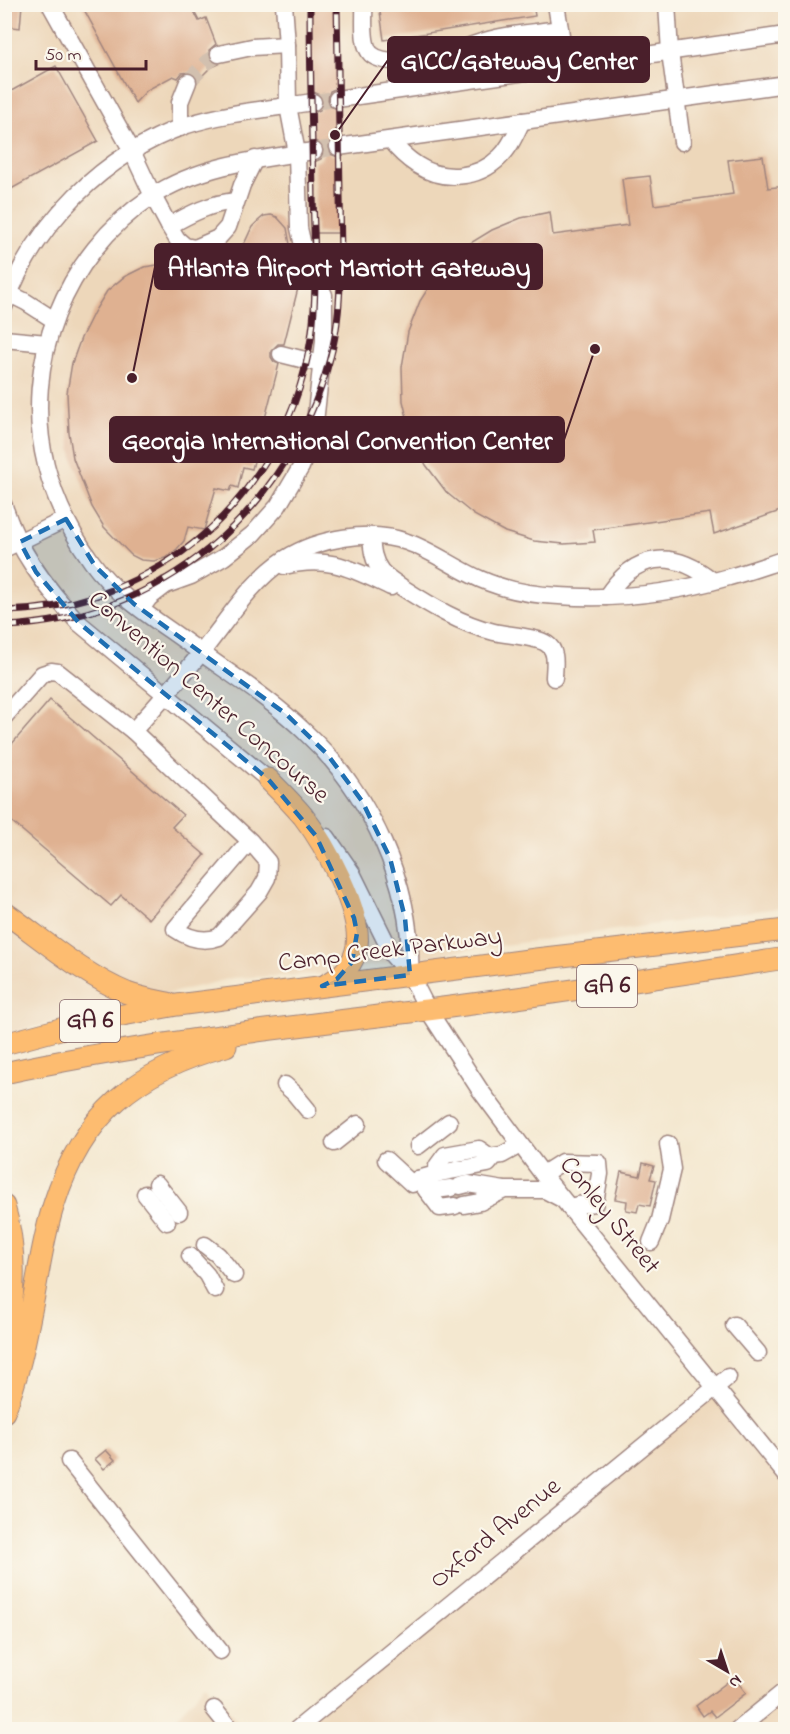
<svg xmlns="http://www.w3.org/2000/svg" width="790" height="1734" font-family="'Indie Flower',sans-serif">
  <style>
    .built { fill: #edd7ba }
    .building { fill: #dfb191 }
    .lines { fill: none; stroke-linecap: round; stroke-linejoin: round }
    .minor-tunnel { stroke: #d2c0af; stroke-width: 16; stroke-dasharray: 16 8; stroke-linecap: butt }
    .minor-casing { stroke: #9f847e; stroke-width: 19 }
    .major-casing { stroke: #9f847e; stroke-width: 23 }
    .minor { stroke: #fff; stroke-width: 16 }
    .major { stroke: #fdbc70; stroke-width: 21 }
    .rail-casing { stroke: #4a1f2b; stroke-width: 7 }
    .rail { stroke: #fbf7ec; stroke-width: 4.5; stroke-dasharray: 14; stroke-linecap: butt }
    .marked { fill: #1f6fb2; fill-opacity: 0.2; stroke: #1f6fb2; stroke-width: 4.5; stroke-dasharray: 12 8; stroke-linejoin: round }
    .labels { text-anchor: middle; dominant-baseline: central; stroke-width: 4.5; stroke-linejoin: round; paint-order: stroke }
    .shield { fill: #fbf7ec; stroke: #7f6065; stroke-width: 1.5 }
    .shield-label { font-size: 24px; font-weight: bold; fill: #4a1f2b }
    .street-label { font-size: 26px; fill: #4a1f2b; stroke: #fbf7ec }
    .leader { fill: none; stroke: #4a1f2b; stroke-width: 2 }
    .callout-dot { fill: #4a1f2b; stroke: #fbf7ec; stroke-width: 2 }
    .callout { fill: #4a1f2b; stroke: #4a1f2b; stroke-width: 2 }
    .callout-label { font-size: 27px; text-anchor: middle; font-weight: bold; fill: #fff }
  </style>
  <rect width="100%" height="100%" fill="#fbf7ec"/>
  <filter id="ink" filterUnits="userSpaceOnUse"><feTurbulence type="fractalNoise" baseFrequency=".0167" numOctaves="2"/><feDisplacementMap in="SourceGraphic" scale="12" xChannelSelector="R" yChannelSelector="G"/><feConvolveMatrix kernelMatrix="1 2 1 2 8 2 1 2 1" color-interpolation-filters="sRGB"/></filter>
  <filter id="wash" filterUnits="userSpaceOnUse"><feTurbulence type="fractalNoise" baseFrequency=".008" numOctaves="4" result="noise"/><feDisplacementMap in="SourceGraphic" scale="24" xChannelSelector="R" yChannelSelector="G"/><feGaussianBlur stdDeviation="1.35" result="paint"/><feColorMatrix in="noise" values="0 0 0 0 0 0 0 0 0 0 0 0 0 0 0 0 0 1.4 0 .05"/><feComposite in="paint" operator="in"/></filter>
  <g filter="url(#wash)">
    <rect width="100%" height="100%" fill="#f4e8d0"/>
    <g class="built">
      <polygon points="4,5 785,5 785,907 460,951 324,974 232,978 5,1034"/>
      <polygon points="709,1387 785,1482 785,1729 288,1730"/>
      <polygon points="207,1684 244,1729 164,1730"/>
    </g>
    <g id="blocks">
      <g class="building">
        <polygon points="4,4 22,4 20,28 4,26"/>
        <polygon points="81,4 190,4 199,21 206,18 216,44 209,50 209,57 212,61 219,64 210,68 198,80 196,75 191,72 182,73 178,78 173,76 147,90 135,103"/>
        <polygon points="311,4 336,7 337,88 330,91 327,100 329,106 338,109 338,136 331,139 328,148 330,154 338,157 339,233 316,233 314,162 321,159 324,150 322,144 314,141 313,113 320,110 323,101 321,95 313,92"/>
        <polygon points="379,4 533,4 535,16 384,40"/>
        <polygon points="56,66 98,141 4,193 4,95"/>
        <polygon points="763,156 768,188 786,186 786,509 714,534 710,513 593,530 595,542 564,544 534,541 505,532 474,515 447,493 426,465 411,434 403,401 402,367 408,332 420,301 438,273 464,247 492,230 521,218 550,212 553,235 628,225 622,179 650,176 654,205 733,194 728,160"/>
        <polygon points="271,215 277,217 287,228 298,288 284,344 278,344 271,351 271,357 274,362 279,364 252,469 243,467 238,488 232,486 230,491 216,488 204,530 188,527 184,541 177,549 165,558 154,561 141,560 131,555 104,527 92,507 73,458 69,433 67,393 72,363 81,338 94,312 107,291 124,277 144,267 164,264 193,269 208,267 220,262 234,254 245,242 252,227 258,221 264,216"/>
        <polygon points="50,700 183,815 172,827 205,855 149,919 121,895 111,906 4,815 4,753"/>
        <polygon points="643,1163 654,1166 650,1179 656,1180 650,1206 639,1204 637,1212 626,1210 627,1201 615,1199 621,1172 640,1176"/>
        <polygon points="106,1450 115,1460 104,1469 95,1459"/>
        <polygon points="734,1677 746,1693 715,1717 710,1711 703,1716 696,1706"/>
      </g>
    </g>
  </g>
  <g filter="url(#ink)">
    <use href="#blocks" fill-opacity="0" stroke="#9f847e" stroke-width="1.5"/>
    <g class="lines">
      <g class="minor-tunnel">
        <polyline points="188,82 207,62 219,54"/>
        <polyline points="313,102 337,99"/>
        <polyline points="314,151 338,147"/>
        <polyline points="454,1198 462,1197"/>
      </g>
      <defs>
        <g id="minor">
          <polyline points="50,4 132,151 153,196 169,226 177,239 185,246 195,248 218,238 228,227 242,185 255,159"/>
          <path d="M364,4c1,14 -3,40 7,50 13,12 52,6 68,2 18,-4 37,-14 57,-18 21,-5 43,-6 64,-9"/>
          <polyline points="556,4 566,66"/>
          <polyline points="667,4 670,52 682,142"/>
          <polyline points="219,54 252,47 287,45"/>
          <polyline points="337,99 786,35"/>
          <polyline points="180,128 180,102 188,82"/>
          <path d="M390,140c8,10 16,18 27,25 26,17 61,14 83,-8 10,-9 16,-24 22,-36"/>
          <polyline points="338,147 786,84"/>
          <path d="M314,151c-56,8 -114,14 -163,46 -86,57 -130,167 -105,268 9,36 25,68 46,97 25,35 66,59 100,84 38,28 79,53 113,86 65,60 109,154 105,243"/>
          <path d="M169,226c21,-12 42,-23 67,-25"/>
          <polyline points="4,291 26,302 54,320"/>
          <path d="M4,307c30,-83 100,-153 183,-182 41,-13 84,-16 126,-23"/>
          <polyline points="4,339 47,343"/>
          <polyline points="281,354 321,364"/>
          <path d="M4,506c14,45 43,83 75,117l198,164"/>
          <path d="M371,537c1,12 2,24 10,34 6,7 15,12 22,17 28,18 58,36 91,44 13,3 44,5 53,12 11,7 7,23 7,34"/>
          <polyline points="4,549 66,519"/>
          <path d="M284,566c45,-11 68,3 107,21"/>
          <path d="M606,597c29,-44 66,-49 107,-16"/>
          <polyline points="141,609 149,598 166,585 191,576 224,557 253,534 278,506 301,467 314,431 324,341 324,295 304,250 299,228 297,153 288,106 287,45 284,4"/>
          <polyline points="4,717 42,674 51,671 58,672 133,731"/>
          <polyline points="327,837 352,873 393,956 410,975 428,1010 480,1090 544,1176 786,1475"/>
          <path d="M250,841l-75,88c13,9 28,14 44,8l40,-45 8,-14 1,-16 -18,-21 -117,-110c23,-25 46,-51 68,-78 26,-32 49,-71 84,-94 33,-21 85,-30 122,-17 26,9 48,26 73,37 25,11 52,16 79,17 57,4 116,-3 170,-19 19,-5 38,-12 57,-18"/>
          <polyline points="285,1085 294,1093 308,1110"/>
          <polyline points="334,1143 358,1124"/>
          <polyline points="418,1146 449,1122"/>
          <polyline points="386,1160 412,1184"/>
          <polyline points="437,1166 445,1155 479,1149 489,1156"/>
          <polyline points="543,1174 562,1162 599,1163 600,1174 595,1203 578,1205 569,1207"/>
          <polyline points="418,1179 440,1173 488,1164 495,1156 502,1155 520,1145"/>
          <polyline points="418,1179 440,1208 455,1206"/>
          <polyline points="157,1184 179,1212"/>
          <polyline points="460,1186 468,1184 504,1190"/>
          <polyline points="427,1191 451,1188"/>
          <polyline points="145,1194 167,1222"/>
          <polyline points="464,1205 480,1202 504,1190 545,1190 560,1198"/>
          <polyline points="651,1242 660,1220 672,1169 668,1144"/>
          <polyline points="205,1245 218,1255 234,1275"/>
          <polyline points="190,1256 207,1275 215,1290"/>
          <polyline points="734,1325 758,1353"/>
          <polyline points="69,1461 220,1651"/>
          <polyline points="214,1709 231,1730"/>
          <polyline points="296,1730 728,1377"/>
          <polyline points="737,1730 786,1690"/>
        </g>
        <g id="major">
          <path d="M268,779c12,12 24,24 35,37 21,27 59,95 54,130 -3,18 -15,31 -30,38"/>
          <path d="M4,912c40,28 78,62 123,81 13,5 27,7 41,10"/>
          <polyline points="4,1044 90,1021 177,1005 536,959 786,930"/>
          <path d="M4,1073c143,-31 287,-46 431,-64 117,-15 234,-33 351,-51"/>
          <path d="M4,1206c14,46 10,100 0,146"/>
          <path d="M4,1412c14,-34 21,-70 28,-106 7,-34 11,-69 22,-102 28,-90 83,-134 172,-158"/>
        </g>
      </defs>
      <use href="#minor" class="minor-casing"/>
      <use href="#major" class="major-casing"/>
      <use href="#minor" class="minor"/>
      <use href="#major" class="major"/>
      <defs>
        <g id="rail">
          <path d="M4,611c65,-1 126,-22 178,-59 74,-54 122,-139 131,-230 4,-42 1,-85 0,-127 -1,-63 -3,-127 -3,-191"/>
          <path d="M4,626c158,-6 283,-115 325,-264 10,-34 11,-69 12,-104l-4,-254"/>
        </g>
      </defs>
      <use href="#rail" class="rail-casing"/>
      <use href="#rail" class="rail"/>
    </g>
  </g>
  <path class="marked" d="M66,519l29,47 39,38 152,110 41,40 35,47 28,57 15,60 5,57 -88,11 15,-7 15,-17 5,-29 -3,-15 -38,-82 -48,-57 -189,-156 -43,-51 -16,-30z"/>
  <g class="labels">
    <g class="shield">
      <rect x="577" y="965" width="60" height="42" rx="4.5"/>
      <rect x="60" y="1000" width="60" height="42" rx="4.5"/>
    </g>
    <g class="shield-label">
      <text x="607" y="986">GA 6</text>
      <text x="90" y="1021">GA 6</text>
    </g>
    <g class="street-label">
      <text transform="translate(208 698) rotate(41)">Convention Center Concourse</text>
      <text transform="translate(390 951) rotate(-7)">Camp Creek Parkway</text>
      <text transform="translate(609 1216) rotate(51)">Conley Street</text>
      <text transform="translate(496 1534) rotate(-39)">Oxford Avenue</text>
    </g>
  </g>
  <path class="leader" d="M335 135L388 60M132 378L155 267M595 349L564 440"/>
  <g class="callout-dot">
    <circle cx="335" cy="135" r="6"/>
    <circle cx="132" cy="378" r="6"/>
    <circle cx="595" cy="349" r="6"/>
  </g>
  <g class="callout">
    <rect x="388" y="37" width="261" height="45" rx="6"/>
    <rect x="155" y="244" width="387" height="45" rx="6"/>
    <rect x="110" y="417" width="454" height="45" rx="6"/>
  </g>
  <g class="callout-label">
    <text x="519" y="69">GICC/Gateway Center</text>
    <text x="349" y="276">Atlanta Airport Marriott Gateway</text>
    <text x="337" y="449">Georgia International Convention Center</text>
  </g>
  <rect width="790" height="1734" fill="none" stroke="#fbf7ec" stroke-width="24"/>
  <g transform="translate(727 1671) rotate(141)" stroke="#fbf7ec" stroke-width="4.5" paint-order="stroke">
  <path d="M0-4.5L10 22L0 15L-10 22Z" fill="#4a1f2b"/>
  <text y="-9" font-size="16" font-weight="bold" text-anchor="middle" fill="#4a1f2b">N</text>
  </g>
  <path d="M36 60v9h110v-9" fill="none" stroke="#4a1f2b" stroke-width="3"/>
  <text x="45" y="60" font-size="18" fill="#4a1f2b" stroke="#fbf7ec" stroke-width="4.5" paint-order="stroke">50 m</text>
</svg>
